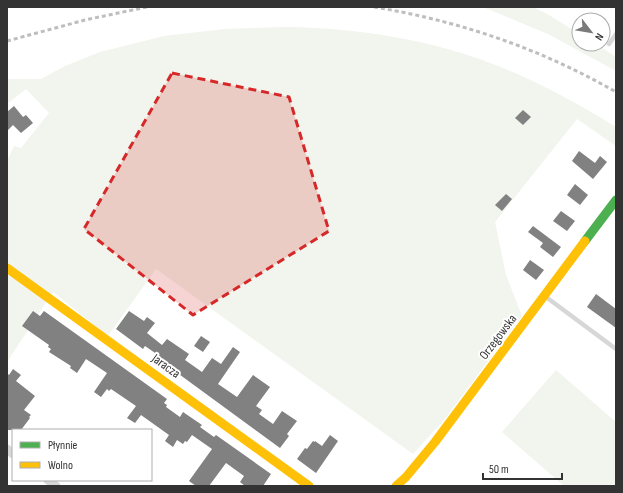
<svg xmlns="http://www.w3.org/2000/svg" width="623" height="493" font-family="'Sofia Sans Condensed',sans-serif">
  <style>
    .green { fill: #f1f5ed }
    .building { fill: #818181 }
    .lines { fill: none; stroke-linecap: round; stroke-linejoin: round }
    .lane { stroke: #d7d7d7; stroke-width: 4.5 }
    .street { stroke: #d7d7d7; stroke-width: 9 }
    .fast { stroke: #4caf50; stroke-width: 9 }
    .slow { stroke: #ffc107; stroke-width: 9 }
    .rail { stroke: #bebebe; stroke-width: 3; stroke-dasharray: 4 3; stroke-linecap: butt }
    .marked { fill: #d62828; fill-opacity: 0.2; stroke: #d62828; stroke-width: 3; stroke-dasharray: 8 5; stroke-linejoin: round }
    .labels { text-anchor: middle; dominant-baseline: central; stroke-width: 4; stroke-linejoin: round; paint-order: stroke }
    .street-label { font-size: 13px; fill: #333; stroke: #fff }
  </style>
  <rect width="100%" height="100%" fill="#fff"/>
  <g class="green">
    <polygon points="483,7 533,7 549,15 579,34 579,44 596,44 616,57 616,71 548,34"/>
    <path d="M286,27c72,1 150,13 217,41 39,16 77,37 113,59v19l-39,-27 -82,103 11,53 16,41 -78,104 -31,34 -257,-185 -48,67 -55,-44 -46,70v-201l7,-15 7,2 28,-35 -23,-24 -19,15v-25h34l24,-13 35,-14 64,-16 61,-7z"/>
    <polygon points="556,370 616,422 616,486 564,486 502,432"/>
  </g>
  <g class="building">
    <polygon points="14,106 23,117 26,115 33,123 21,133 13,125 7,131 7,112"/>
    <polygon points="523,110 531,117 523,125 515,118"/>
    <polygon points="579,151 595,163 600,156 607,162 593,179 572,161"/>
    <polygon points="575,184 588,195 580,205 567,195"/>
    <polygon points="506,194 512,199 502,211 495,205"/>
    <polygon points="561,211 575,221 567,231 553,221"/>
    <polygon points="533,226 561,247 553,257 540,247 543,243 528,232"/>
    <polygon points="530,260 544,270 536,280 523,270"/>
    <polygon points="596,294 616,309 616,328 587,307"/>
    <polygon points="33,311 40,316 44,311 167,399 164,403 167,405 166,407 180,417 183,412 202,425 200,427 214,437 216,435 271,474 263,486 245,486 240,482 244,476 226,463 209,486 196,486 189,481 212,449 192,435 187,442 185,441 183,444 177,440 173,447 165,441 169,435 141,415 135,423 127,418 136,406 111,389 109,391 107,389 101,397 94,392 107,373 86,359 77,373 70,368 71,366 49,352 51,349 48,347 49,345 22,326"/>
    <polygon points="129,311 144,321 147,317 155,323 147,333 162,345 167,339 189,354 185,360 202,372 212,358 221,364 233,347 240,352 218,384 237,397 253,375 270,387 256,406 262,410 259,414 273,424 282,411 297,421 287,434 289,436 280,448 157,358 158,355 145,346 143,349 116,329"/>
    <polygon points="201,336 210,342 203,352 194,346"/>
    <polygon points="13,369 21,375 16,381 35,396 24,410 31,415 29,417 30,418 21,430 7,430 7,373 9,375"/>
    <polygon points="330,435 338,441 316,473 297,459 305,448 307,449 313,441 315,442 315,441 322,446"/>
  </g>
  <g class="lines">
    <g class="lane">
      <polyline points="609,44 616,34"/>
      <polyline points="546,297 616,349"/>
    </g>
    <g class="street">
      <polyline points="7,449 13,454"/>
      <polyline points="48,480 56,486"/>
    </g>
    <polyline class="fast" points="585,241 616,200"/>
    <g class="slow">
      <polyline points="7,268 309,486"/>
      <polyline points="396,486 406,477 435,442 585,241"/>
    </g>
    <g class="rail">
      <path d="M374,7c86,14 167,42 242,85"/>
      <polyline points="7,41 85,20 147,7"/>
    </g>
  </g>
  <path class="marked" d="M172,73l117,24 40,134 -136,84 -109,-86z"/>
  <g class="labels">
    <g class="street-label">
      <text transform="translate(498 337) rotate(-53)">Orzegowska</text>
      <text transform="translate(166 366) rotate(36)">Jaracza</text>
    </g>
  </g>
  <rect width="623" height="493" fill="none" stroke="#333333" stroke-width="16"/>
  <rect x="12" y="429" width="140" height="52" fill="#ffffff" stroke="#adadad"/>
  <rect x="20" y="442" width="20" height="6" fill="#4caf50" stroke="#adadad"/>
  <text x="48" y="449" font-size="12" fill="#333333">Płynnie</text>
  <rect x="20" y="462" width="20" height="6" fill="#ffc107" stroke="#adadad"/>
  <text x="48" y="469" font-size="12" fill="#333333">Wolno</text>
  <g transform="translate(591 32) rotate(121)"><circle r="19" fill="#ffffff" stroke="#adadad"/>
  <path d="M0-3L7 15L0 10L-7 15Z" fill="#7a7a7a"/>
  <text y="-6" font-size="11" font-weight="bold" text-anchor="middle" fill="#333333">N</text>
  </g>
  <path d="M483 473v6h79v-6" fill="none" stroke="#333333" stroke-width="2"/>
  <text x="489" y="473" font-size="12" fill="#333333" stroke="#ffffff" stroke-width="3" paint-order="stroke">50 m</text>
</svg>
